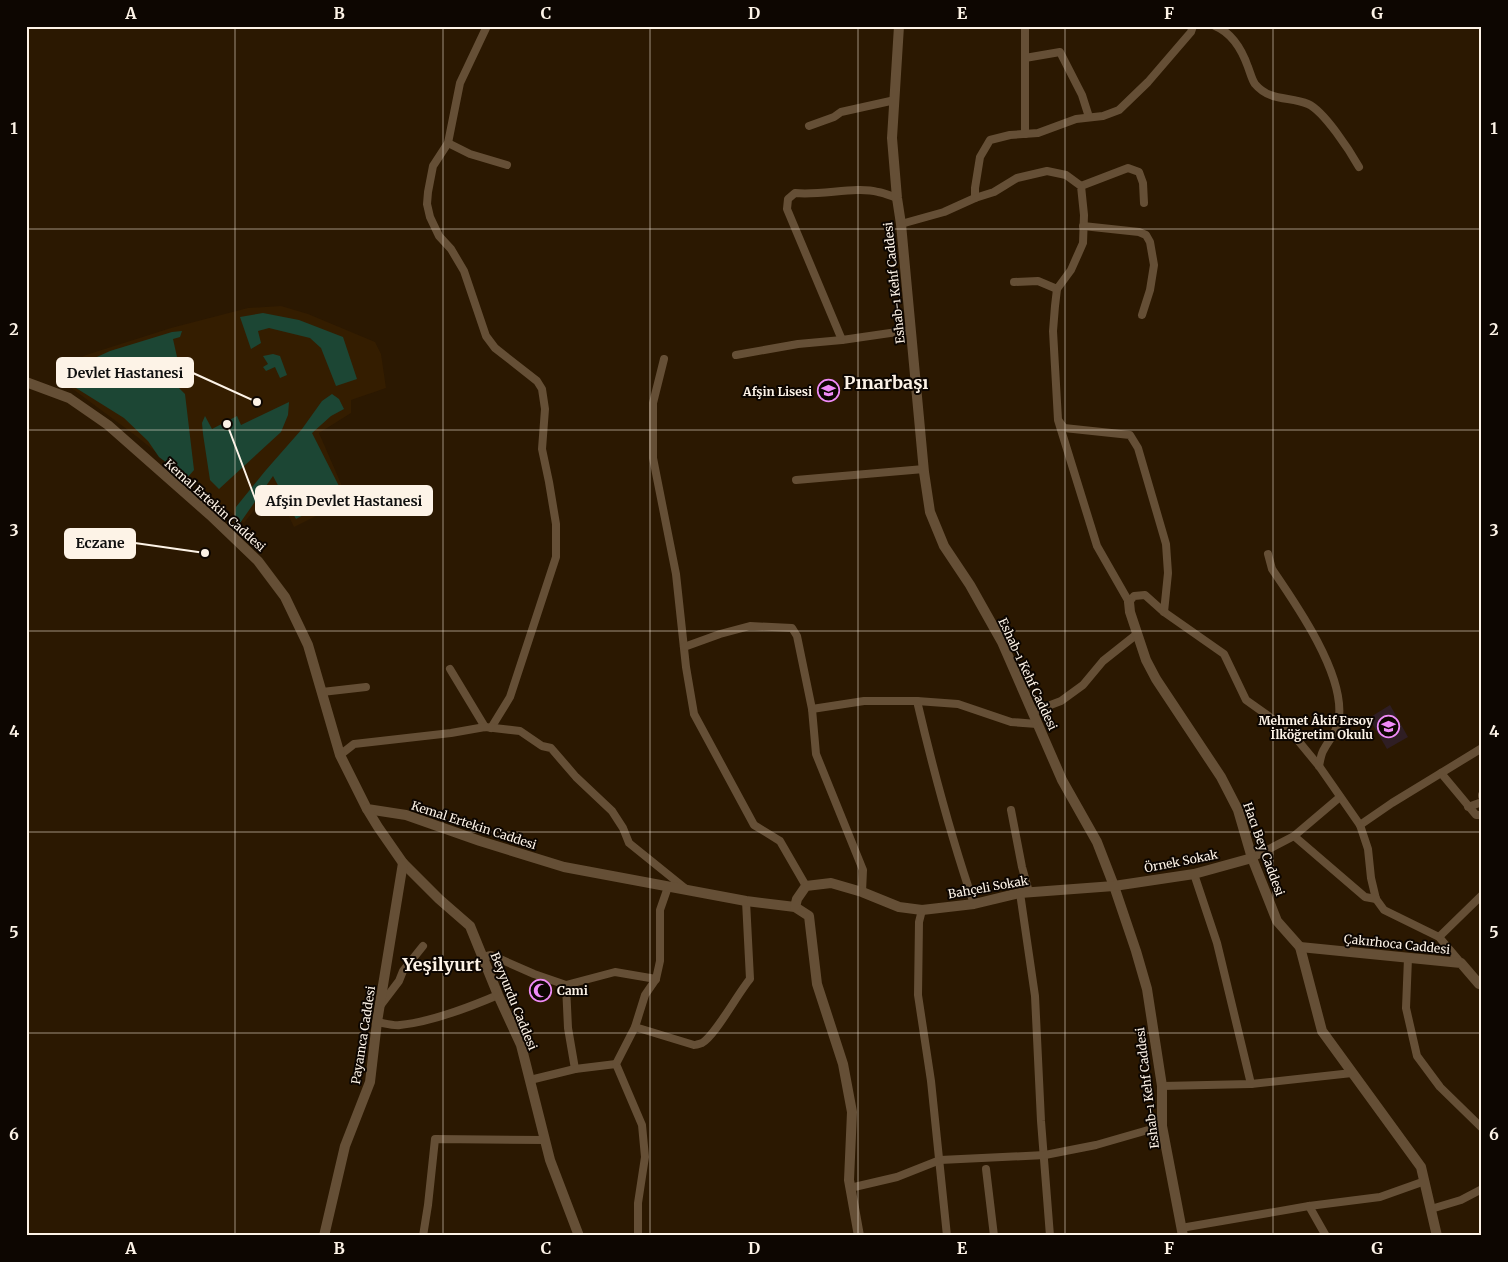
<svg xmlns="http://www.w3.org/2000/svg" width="1508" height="1262" font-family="Merriweather,serif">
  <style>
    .education { fill: #2f1e24 }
    .built { fill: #341d00 }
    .park { fill: #1c4634 }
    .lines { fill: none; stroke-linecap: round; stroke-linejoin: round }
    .minor { stroke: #654f36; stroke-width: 8 }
    .tertiary { stroke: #654f36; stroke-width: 10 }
    .grid { fill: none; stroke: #fdf3e7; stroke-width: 1; stroke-opacity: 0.55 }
    .labels { text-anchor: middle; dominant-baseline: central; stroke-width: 4; stroke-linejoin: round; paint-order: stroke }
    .street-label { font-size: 12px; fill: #fdf3e7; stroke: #0d0601 }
    .poi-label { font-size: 12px; font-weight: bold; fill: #fdf3e7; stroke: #0d0601; text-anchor: end }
    .district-label { font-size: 18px; font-weight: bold; fill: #fdf3e7; stroke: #0d0601 }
    .leader { fill: none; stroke: #fdf3e7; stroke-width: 2 }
    .callout-dot { fill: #fdf3e7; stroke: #0d0601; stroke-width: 2 }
    .callout { fill: #fdf3e7; stroke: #fdf3e7; stroke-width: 2 }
    .callout-label { font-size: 14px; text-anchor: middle; font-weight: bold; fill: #111 }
    .neatline { fill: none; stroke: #fdf3e7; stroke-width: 2 }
    .grid-label { font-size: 16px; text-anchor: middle; font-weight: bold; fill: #fdf3e7 }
  </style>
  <rect width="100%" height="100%" fill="#2b1801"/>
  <polygon class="education" points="1390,705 1408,737 1387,749 1369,718"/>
  <polygon class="built" points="281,306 308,314 375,342 381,354 386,388 351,400 351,413 319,433 348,500 294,527 274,485 244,523 136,436 58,378 59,369 86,355 171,328 248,308"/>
  <g class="park">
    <polygon points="263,313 299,320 343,337 357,379 336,386 321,348 310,338 269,328 258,331 261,343 251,349 240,317"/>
    <polygon points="182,331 180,337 173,339 179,366 171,369 176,385 185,394 194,470 187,478 159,457 148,441 124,418 68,383 64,372 110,351 172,332"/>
    <polygon points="273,354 280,356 287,375 280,378 275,367 266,371 263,367 268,364 263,356"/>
    <polygon points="332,394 339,399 344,409 331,416 312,433 343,494 296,519 273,476 240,523 235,517 236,507 266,470 302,429 322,401"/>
    <polygon points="289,402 288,415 281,432 219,489 210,480 203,434 202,423 205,416 212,429 237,416 241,425"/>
  </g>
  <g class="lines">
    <g class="minor">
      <polyline points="487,26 460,83 448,143 433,166 428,192 427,204 430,217 439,236 451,249 464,271 486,336 495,348 537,381 542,389 545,409 542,449 549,482 556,524 556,557 510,697 491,728"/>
      <path d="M1215,26c17,7 27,24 33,41 2,5 4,13 7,17 15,18 35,12 53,20 16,7 42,47 51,63"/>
      <polyline points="1025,58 1060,52 1082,95 1089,117"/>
      <polyline points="809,126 834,117 841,112 895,100"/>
      <polyline points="1025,134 1025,26"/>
      <polyline points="448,143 470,154 507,165"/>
      <polyline points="1081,186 1128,168 1139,172 1143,183 1144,203"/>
      <path d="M897,198c-6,-2 -12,-5 -19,-6 -22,-6 -57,4 -83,1l-7,6 -1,10 55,131 69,-10"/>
      <polyline points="975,198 975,188 980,157 990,140 1010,135 1038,133 1076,119 1103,116 1119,110 1148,82 1191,32 1193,26"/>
      <polyline points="901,224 944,212 975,198 994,192 1017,178 1047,171 1066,175 1081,186 1084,215 1083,243 1071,270 1057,289 1055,306 1053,331 1058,420 1097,546 1129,602 1134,596 1145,595 1164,612 1224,654 1246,700 1291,732 1319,766 1360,825 1368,849 1371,878 1376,899 1384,910 1439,937 1461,963"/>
      <polyline points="1083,226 1139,232 1146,235 1150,242 1154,265 1150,290 1142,315"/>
      <polyline points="1014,282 1038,281 1057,289"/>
      <polyline points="736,355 798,344 842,340"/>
      <polyline points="664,359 653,403 653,458 676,574 686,667 694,714 754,825 780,841 806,886"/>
      <polyline points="1059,421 1064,428 1130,435 1138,448 1166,544 1168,573 1164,612"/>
      <polyline points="796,480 924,469"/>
      <path d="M1268,554l4,15c24,35 72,104 67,148 -3,18 -8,19 -16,34 -2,4 -3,10 -4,15"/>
      <polyline points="684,647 720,634 750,626 792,628 797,636 812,709"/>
      <polyline points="450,669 485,727"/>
      <polyline points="322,692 366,687"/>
      <path d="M917,701c16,68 34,136 57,203"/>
      <polyline points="1032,712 1061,701 1083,685 1103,661 1137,634"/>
      <polyline points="340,755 354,744 451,733 485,727 520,731 542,746 551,748 576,777 612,811 623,828 629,843 686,889"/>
      <polyline points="1441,773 1476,815 1482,815"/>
      <polyline points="1482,795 1482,796"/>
      <polyline points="1468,807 1482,802"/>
      <polyline points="1011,810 1022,867 1029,892"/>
      <polyline points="1360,825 1392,803 1482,748"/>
      <polyline points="1294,836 1365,897 1376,899"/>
      <polyline points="1252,858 1294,836 1340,797"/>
      <polyline points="1194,874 1217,943 1251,1084"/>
      <polyline points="862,892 863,870 816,754 812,709 864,701 917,701 958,704 1011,722 1037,724"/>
      <polyline points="1020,893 1035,996 1041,1121 1050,1236"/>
      <polyline points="922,910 919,922 918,995 931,1081 947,1236"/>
      <polyline points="1439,937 1482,895"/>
      <polyline points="483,957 491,955 534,974 566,985 615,972 656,979"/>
      <polyline points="1408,958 1406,1008 1417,1056 1440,1087 1482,1128"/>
      <polyline points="566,985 568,1028 575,1069"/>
      <polyline points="380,1006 399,981 403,971 423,946"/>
      <path d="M377,1022c7,1 16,4 23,3 30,-3 70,-18 98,-30"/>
      <path d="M635,1027l59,18c2,0 5,-1 8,-2 13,-7 36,-50 48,-64l-4,-78"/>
      <polyline points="530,1080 575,1069 616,1064"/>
      <polyline points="1162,1086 1251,1084 1352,1073"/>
      <polyline points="986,1169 994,1236"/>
      <polyline points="850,1188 897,1177 940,1160 1045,1155 1096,1145 1162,1126"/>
      <polyline points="1309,1206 1326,1236"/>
      <polyline points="1431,1209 1461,1200 1482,1189"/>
      <polyline points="1181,1228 1309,1206 1380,1197 1425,1181"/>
      <polyline points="423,1236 428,1205 435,1139 545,1140"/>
      <polyline points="638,1236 638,1203 645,1157 642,1125 616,1064 635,1027 645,995 656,979 660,961 660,910 668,887"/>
    </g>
    <g class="tertiary">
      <polyline points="899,26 892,138 897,198 901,224 924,472 930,512 944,546 970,585 1002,642 1062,780 1097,842 1114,886 1136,951 1147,989 1162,1086 1162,1126 1183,1236"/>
      <polyline points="26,382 69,398 108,425 210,515 258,561 285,597 308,645 340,755 367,809 406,815 480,841 564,867 746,901 795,907 809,916 817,984 843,1064 852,1112 849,1180 859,1236"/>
      <polyline points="1129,602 1130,612 1146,660 1156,679 1221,777 1238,810 1252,858 1277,921 1300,947 1322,1031 1421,1167 1437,1236"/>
      <polyline points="367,809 378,827 403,863 439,899 470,926 498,995 521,1045 550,1160 579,1236"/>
      <polyline points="795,907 797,899 806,886 831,883 862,892 899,907 922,910 974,904 1020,893 1114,886 1194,874 1252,858"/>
      <polyline points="1300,947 1461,963 1479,984 1482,983"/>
      <polyline points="324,1236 345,1146 370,1082 377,1022 403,863"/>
    </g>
  </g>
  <path class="grid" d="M235,26v1210M443,26v1210M650,26v1210M858,26v1210M1065,26v1210M1273,26v1210M26,229h1456M26,430h1456M26,631h1456M26,832h1456M26,1033h1456"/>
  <defs>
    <symbol id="school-ring" viewBox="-11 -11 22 22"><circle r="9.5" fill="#0d0601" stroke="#ef8bf7" stroke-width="1.5"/><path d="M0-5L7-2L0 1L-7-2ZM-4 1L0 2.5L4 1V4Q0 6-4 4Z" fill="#ef8bf7"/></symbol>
    <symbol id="mosque-ring" viewBox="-11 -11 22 22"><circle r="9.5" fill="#0d0601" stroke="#ef8bf7" stroke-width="1.5"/><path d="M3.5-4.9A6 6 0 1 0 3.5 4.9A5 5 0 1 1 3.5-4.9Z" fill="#ef8bf7"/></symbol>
  </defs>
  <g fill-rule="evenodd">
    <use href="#school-ring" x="816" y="378" width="25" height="25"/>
    <use href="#school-ring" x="1376" y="714" width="25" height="25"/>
    <use href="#mosque-ring" x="528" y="978" width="25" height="25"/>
  </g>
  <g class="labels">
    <g class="street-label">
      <text transform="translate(894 283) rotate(-96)">Eshab-ı Kehf Caddesi</text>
      <text transform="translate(215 505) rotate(42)">Kemal Ertekin Caddesi</text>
      <text transform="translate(1028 674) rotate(65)">Eshab-ı Kehf Caddesi</text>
      <text transform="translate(474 825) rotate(18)">Kemal Ertekin Caddesi</text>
      <text transform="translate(1264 849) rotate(70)">Hacı Bey Caddesi</text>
      <text transform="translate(1181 861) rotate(-11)">Örnek Sokak</text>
      <text transform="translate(988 887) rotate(-10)">Bahçeli Sokak</text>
      <text transform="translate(1397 944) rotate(6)">Çakırhoca Caddesi</text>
      <text transform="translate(514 1001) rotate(68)">Beyyurdu Caddesi</text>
      <text transform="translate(363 1035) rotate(-81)">Payamca Caddesi</text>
      <text transform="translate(1147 1088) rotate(-97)">Eshab-ı Kehf Caddesi</text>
    </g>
    <g class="poi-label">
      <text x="812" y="391">Afşin Lisesi</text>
      <text x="1373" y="720">Mehmet Âkif Ersoy<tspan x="1373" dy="14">İlköğretim Okulu</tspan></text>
      <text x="557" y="990" text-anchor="start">Cami</text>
    </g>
    <g class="district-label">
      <text x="886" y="382">Pınarbaşı</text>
      <text x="442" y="964">Yeşilyurt</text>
    </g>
  </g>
  <path class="leader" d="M257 402L193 373M227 424L256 501M205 553L135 543"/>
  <g class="callout-dot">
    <circle cx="257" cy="402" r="5"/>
    <circle cx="227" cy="424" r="5"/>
    <circle cx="205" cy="553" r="5"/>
  </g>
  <g class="callout">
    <rect x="57" y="358" width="136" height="29" rx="5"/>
    <rect x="256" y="486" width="176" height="29" rx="5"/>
    <rect x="65" y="529" width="70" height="29" rx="5"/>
  </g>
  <g class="callout-label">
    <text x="125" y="378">Devlet Hastanesi</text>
    <text x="344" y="506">Afşin Devlet Hastanesi</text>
    <text x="100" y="548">Eczane</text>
  </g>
  <rect width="1508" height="1262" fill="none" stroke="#0d0601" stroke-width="55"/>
  <rect x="28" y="28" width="1452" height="1206" class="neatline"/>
  <g class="grid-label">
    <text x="131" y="19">A</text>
    <text x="339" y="19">B</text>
    <text x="546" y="19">C</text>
    <text x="754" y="19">D</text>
    <text x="962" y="19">E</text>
    <text x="1169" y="19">F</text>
    <text x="1377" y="19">G</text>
    <text x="14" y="134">1</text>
    <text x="1494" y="134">1</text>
    <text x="14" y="335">2</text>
    <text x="1494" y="335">2</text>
    <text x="14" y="536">3</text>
    <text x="1494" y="536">3</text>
    <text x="14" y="737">4</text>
    <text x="1494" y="737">4</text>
    <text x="14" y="938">5</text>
    <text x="1494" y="938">5</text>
    <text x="14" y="1140">6</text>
    <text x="1494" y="1140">6</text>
    <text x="131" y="1254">A</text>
    <text x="339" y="1254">B</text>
    <text x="546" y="1254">C</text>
    <text x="754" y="1254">D</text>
    <text x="962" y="1254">E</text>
    <text x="1169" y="1254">F</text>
    <text x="1377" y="1254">G</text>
  </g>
</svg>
